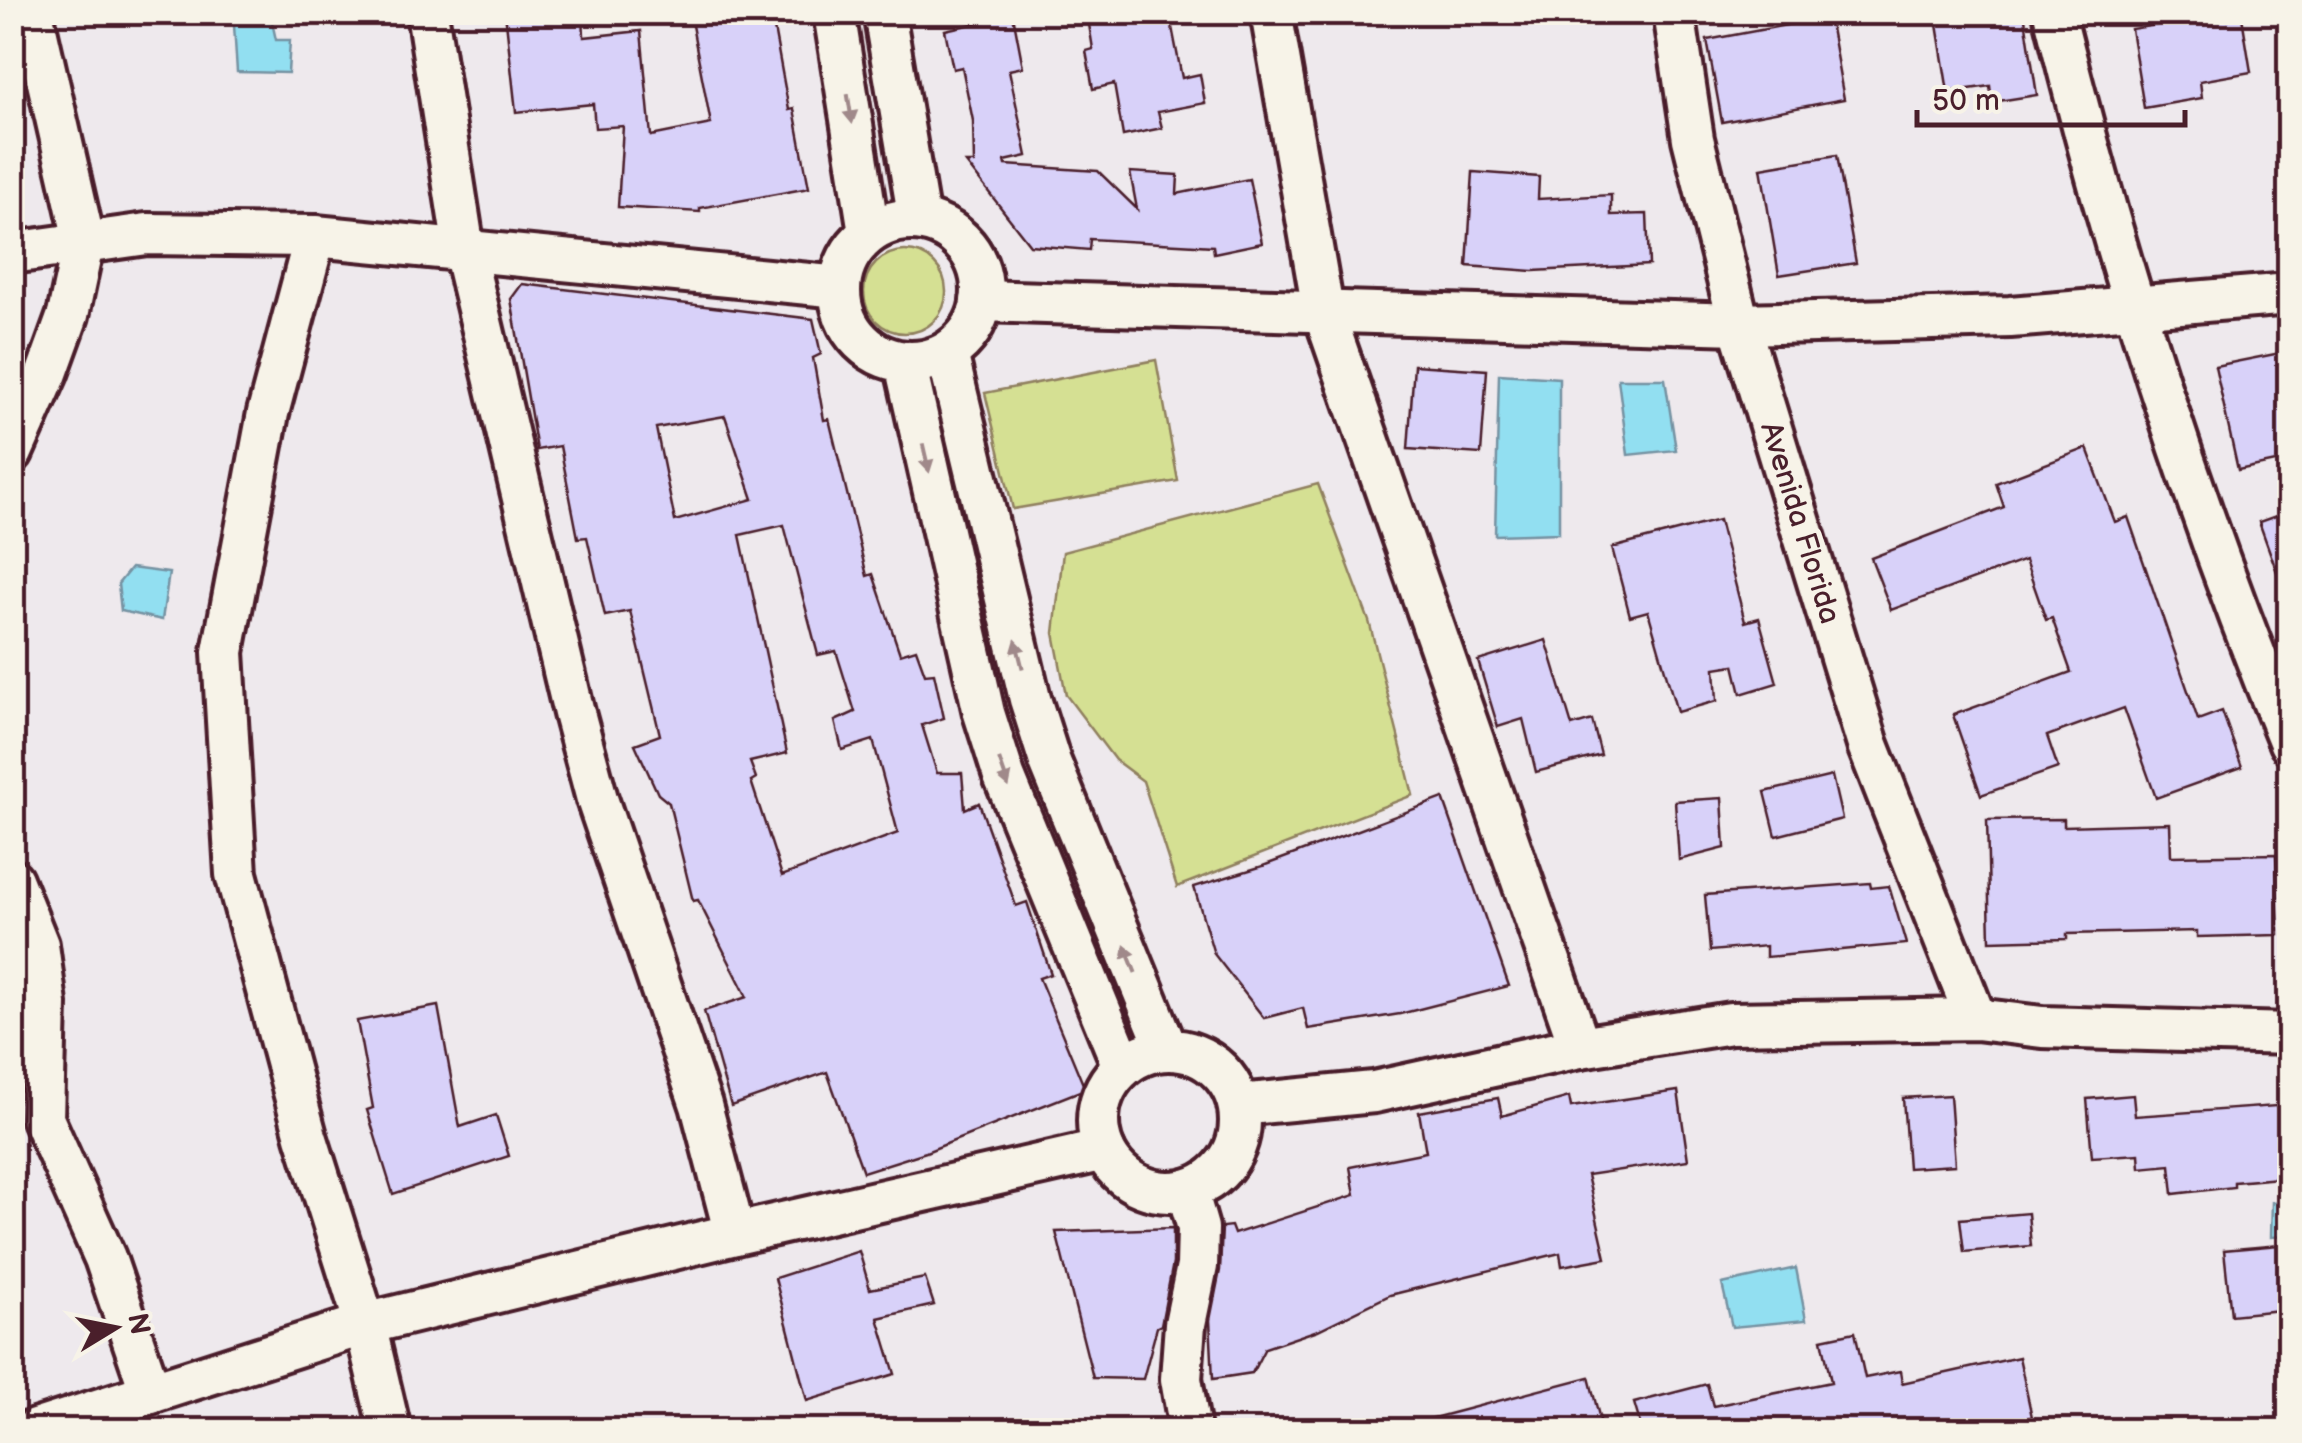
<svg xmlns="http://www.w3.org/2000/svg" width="2302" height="1443" font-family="'Balsamiq Sans',sans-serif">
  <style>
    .green { fill: #d5e093; stroke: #90805f; stroke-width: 2.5 }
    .water { fill: #92dff1; stroke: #7592a2; stroke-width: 2.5 }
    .building { fill: #d8d1f9; stroke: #4a1f2b; stroke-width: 2.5; fill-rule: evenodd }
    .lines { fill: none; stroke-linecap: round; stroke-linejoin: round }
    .street-casing { stroke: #4a1f2b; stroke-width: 48 }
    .street { stroke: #f7f3e8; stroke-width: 40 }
    .oneway { fill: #a0898a }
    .labels { text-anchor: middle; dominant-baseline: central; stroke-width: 10; stroke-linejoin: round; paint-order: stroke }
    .street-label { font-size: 30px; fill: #4a1f2b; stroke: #f7f3e8 }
  </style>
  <rect width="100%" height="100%" fill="#eee9ed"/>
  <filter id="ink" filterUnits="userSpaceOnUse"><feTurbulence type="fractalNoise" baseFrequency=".01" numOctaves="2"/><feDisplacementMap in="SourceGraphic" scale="20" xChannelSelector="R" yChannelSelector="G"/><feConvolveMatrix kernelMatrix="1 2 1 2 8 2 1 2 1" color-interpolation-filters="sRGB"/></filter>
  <g filter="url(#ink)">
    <g class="green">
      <circle cx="905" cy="292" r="41"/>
      <polygon points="1156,360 1178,481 1013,509 985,393"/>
      <polygon points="1318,484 1369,621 1413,795 1177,887 1143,781 1115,760 1066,695 1054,633 1063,552"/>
    </g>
    <g class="water">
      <polygon points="248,13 270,13 276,40 290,40 288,73 237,72 234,25"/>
      <polygon points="1499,374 1559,378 1559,533 1495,535"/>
      <polygon points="1618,379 1665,379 1676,450 1628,455"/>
      <polygon points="131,568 169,573 162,620 121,611 118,584"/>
      <polygon points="2289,1201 2289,1236 2271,1237 2272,1202"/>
      <polygon points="1796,1268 1806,1320 1732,1327 1722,1284"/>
    </g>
    <g class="building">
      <polygon points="505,12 583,12 584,37 641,31 651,136 711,124 691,20 733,12 771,12 789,110 794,109 809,188 700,208 700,212 618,207 623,126 595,128 593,104 516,112"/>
      <polygon points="1087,12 1169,12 1182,78 1200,74 1205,103 1158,112 1162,128 1123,136 1114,84 1093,89 1086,51 1093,49"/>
      <polygon points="1935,12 2024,12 2037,95 1992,102 1990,86 1948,92"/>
      <polygon points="1013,15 1023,67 1009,70 1027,156 1005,161 1006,165 1098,171 1137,209 1130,172 1178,175 1177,194 1249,179 1262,243 1214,253 1213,246 1090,239 1089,250 1030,245 966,163 974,163 973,121 962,67 953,69 945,30"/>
      <polygon points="2221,15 2222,20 2242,17 2251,72 2200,81 2202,98 2144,108 2131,29"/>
      <polygon points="1829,17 1844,99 1722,122 1707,40"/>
      <polygon points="1837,155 1856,263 1779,275 1761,168"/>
      <polygon points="1473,172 1539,177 1538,199 1611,195 1611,215 1647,214 1649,265 1533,271 1467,266"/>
      <path d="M522,284l291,35 8,35 -8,4 11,62 5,-1 38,157 6,-2 27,80 16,-5 9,25 9,-1 10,45 -22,7 15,48h25l3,36 14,-6 37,103 11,-4 24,72 -12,4 46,111 -159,63 -63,20 -36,-100 -96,34 -27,-95 43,-14 -49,-97 -5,1 -24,-98 -11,-9 -23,-50 25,-9 -30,-124 -25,5 -18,-79 -9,1 -18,-92 -23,4 -26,-151zM725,416l28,83 -78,22 -19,-93zM784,525l34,130 18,-4 19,61 -20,9 7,29 31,-10 25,93 -116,43 -31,-95 5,-3 -6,-16 37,-9 -47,-218z"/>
      <polygon points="2290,351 2290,459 2238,470 2215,366"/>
      <polygon points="1414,365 1487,370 1481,454 1408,449"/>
      <polygon points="2087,448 2115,522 2128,517 2198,720 2222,711 2242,767 2156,798 2124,708 2047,736 2058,768 1981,795 1953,715 2071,672 2052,618 2046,620 2025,560 1891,610 1871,558 2004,507 1996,483"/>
      <polygon points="2290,511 2290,596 2286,597 2259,522"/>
      <polygon points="1719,520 1745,622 1759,618 1777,683 1741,694 1734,665 1715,668 1717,701 1677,712 1648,611 1630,616 1612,548"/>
      <polygon points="1546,640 1572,726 1592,720 1601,755 1536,772 1523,719 1498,727 1478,661"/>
      <polygon points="1832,776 1842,819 1776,836 1765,792"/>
      <polygon points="1443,798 1509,986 1400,1014 1308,1029 1303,1008 1264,1018 1214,954 1194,887 1263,866"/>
      <polygon points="1722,798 1725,848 1679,860 1675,801"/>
      <polygon points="2064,819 2064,826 2170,823 2171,856 2276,854 2279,935 2197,937 2197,931 2067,934 2067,939 1990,941 1987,820"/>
      <polygon points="1870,883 1871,888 1889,886 1906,944 1766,957 1766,946 1710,951 1705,895"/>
      <polygon points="438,1006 460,1127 496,1115 509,1156 393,1194 367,1110 373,1108 357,1021"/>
      <polygon points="1678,1091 1688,1160 1587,1175 1606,1258 1562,1266 1560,1253 1390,1295 1318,1330 1265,1348 1252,1373 1213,1379 1210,1320 1220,1270 1222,1227 1231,1226 1234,1234 1355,1195 1350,1167 1426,1152 1419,1112 1498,1098 1502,1116 1569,1097 1571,1107"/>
      <polygon points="1950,1095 1955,1165 1908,1168 1903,1098"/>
      <polygon points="2133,1095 2135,1116 2290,1105 2290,1177 2234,1182 2234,1187 2173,1194 2170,1165 2140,1168 2139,1154 2092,1157 2087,1099"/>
      <polygon points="2028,1213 2031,1246 1964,1252 1960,1219"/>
      <polygon points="1173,1228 1173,1263 1161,1325 1157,1327 1143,1379 1093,1378 1056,1232"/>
      <polygon points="2290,1244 2290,1309 2231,1315 2224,1250"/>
      <polygon points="859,1251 870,1289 925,1278 934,1305 878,1318 895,1374 807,1401 775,1278"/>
      <polygon points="1855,1332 1865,1378 1900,1371 1902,1383 2019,1357 2032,1417 1970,1430 1943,1430 1941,1422 1899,1430 1642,1430 1634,1403 1707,1384 1713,1406 1831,1382 1822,1339"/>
      <polygon points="1589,1377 1601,1424 1576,1430 1424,1430 1422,1421"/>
    </g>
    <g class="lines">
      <defs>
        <g id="street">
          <polyline points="427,12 464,250 574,713 597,799 701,1105 735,1234"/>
          <polyline points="834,12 869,232"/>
          <polyline points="884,12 919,220"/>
          <polyline points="1271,12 1323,310 1580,1047"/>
          <polyline points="1674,12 1693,139 1739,324 1868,745 1976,1019"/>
          <path d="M2054,12c61,250 138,493 236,731"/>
          <circle cx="911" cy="291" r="71"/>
          <polyline points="315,236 268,413 223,652 236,874 306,1136 365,1324 390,1430"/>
          <polyline points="12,253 147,234 315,236 840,287"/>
          <polyline points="981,301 1739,324 2010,317 2290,294"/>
          <polyline points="947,353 1030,699 1050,762 1167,1049"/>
          <polyline points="905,363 984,713 1004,776 1123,1066"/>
          <polyline points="12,452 47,373 68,315 84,240 32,12"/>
          <polyline points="12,880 38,945 46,1004 43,1119 105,1258 151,1393"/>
          <circle cx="1169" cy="1121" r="71"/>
          <polyline points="1239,1105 1374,1092 1580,1047 1731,1023 1976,1019 2042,1027 2290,1034"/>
          <polyline points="1187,1190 1198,1228 1197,1266 1185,1324 1181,1379 1190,1430"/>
          <polyline points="35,1430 365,1324 735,1234 1104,1150"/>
        </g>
      </defs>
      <use href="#street" class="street-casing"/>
      <use href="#street" class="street"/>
    </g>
    <defs><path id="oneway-solid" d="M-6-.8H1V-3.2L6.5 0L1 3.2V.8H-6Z" transform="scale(2.5)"/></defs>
    <g class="oneway">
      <use href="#oneway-solid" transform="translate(850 109) rotate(81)"/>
      <use href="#oneway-solid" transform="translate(926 458) rotate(77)"/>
      <use href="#oneway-solid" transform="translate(1019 654) rotate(-104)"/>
      <use href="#oneway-solid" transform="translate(1004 773) rotate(71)"/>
      <use href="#oneway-solid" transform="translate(1130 959) rotate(-112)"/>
    </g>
  </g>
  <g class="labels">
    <g class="street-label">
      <text transform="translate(1800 523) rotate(73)">Avenida Florida</text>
    </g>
  </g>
  <rect width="2302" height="1443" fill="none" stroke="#f7f3e8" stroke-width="50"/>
  <rect x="25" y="25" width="2252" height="1393" fill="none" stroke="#4a1f2b" stroke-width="4" filter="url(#ink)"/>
  <g transform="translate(115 1328) rotate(80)" stroke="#f7f3e8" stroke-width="8" paint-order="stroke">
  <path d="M0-8L18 38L0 25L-18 38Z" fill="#4a1f2b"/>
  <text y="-15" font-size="28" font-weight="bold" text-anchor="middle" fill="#4a1f2b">N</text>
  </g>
  <path d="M1917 110v15h268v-15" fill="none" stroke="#4a1f2b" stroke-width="5"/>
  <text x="1932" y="110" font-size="30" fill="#4a1f2b" stroke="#f7f3e8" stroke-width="8" paint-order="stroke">50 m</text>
</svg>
